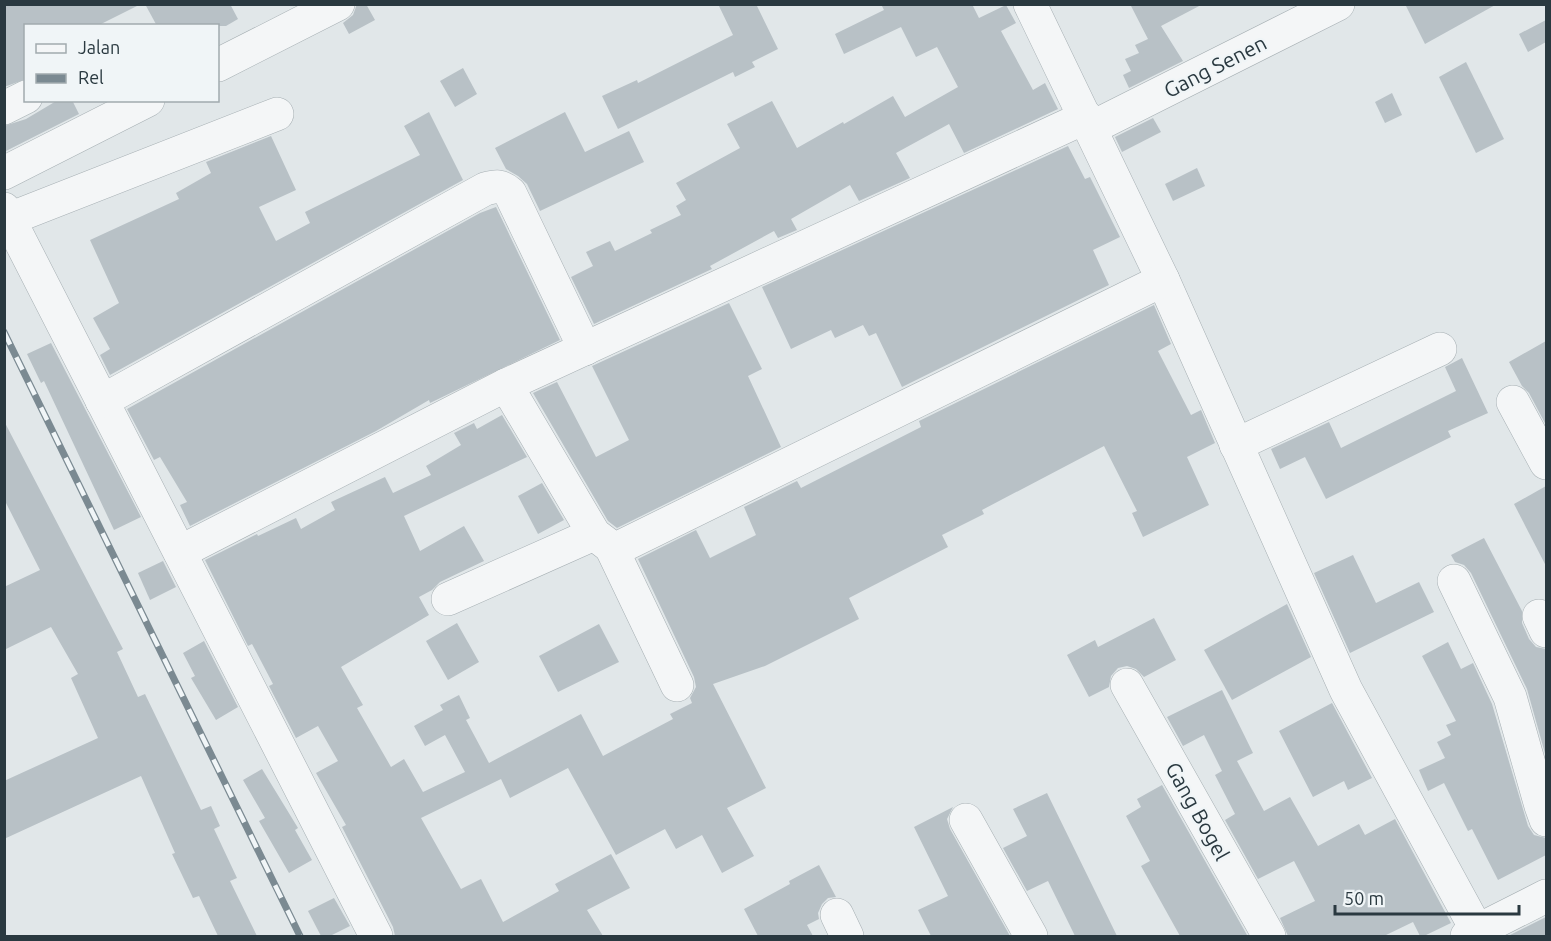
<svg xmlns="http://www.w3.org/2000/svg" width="1551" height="941" font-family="Ubuntu,sans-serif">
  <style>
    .building { fill: #b8c1c6 }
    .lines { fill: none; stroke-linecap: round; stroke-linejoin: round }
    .minor-casing { stroke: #a6afb3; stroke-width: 34 }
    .minor { stroke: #f4f6f7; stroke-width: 33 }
    .rail-casing { stroke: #7b8a92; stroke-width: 7 }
    .rail { stroke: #f0f5f7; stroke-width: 4.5; stroke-dasharray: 14; stroke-linecap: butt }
    .labels { text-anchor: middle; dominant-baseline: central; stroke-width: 4.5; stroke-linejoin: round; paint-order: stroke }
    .street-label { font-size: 21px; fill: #2a3940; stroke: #f0f5f7 }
  </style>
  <rect width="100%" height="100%" fill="#e1e7e9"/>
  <g class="building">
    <polygon points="4,4 141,4 97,26 26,26 26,79 4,87"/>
    <polygon points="145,4 230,4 238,19 226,26 157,26"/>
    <polygon points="357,4 366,4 375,20 349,34 343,23 353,15"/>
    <polygon points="718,4 756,4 778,49 752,62 755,67 735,77 733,72 618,129 602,96 637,80 638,83 733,35"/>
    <polygon points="881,4 972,4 979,18 1006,5 1016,23 1001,31 1033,90 1045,83 1058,109 964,153 949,124 896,153 910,178 859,201 850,185 791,219 797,230 778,238 774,231 710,266 712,269 594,324 571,277 593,266 586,252 610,241 615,251 652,233 650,230 681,215 676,206 686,200 676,183 740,148 727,124 772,101 797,148 843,122 844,124 893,96 905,117 958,87 937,47 916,57 901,27 844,54 835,34 884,10"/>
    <polygon points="1130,4 1203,4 1161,26 1183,61 1129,88 1123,75 1131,71 1125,59 1139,53 1135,45 1148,39"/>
    <polygon points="1405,4 1497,4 1425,44"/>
    <polygon points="1546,20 1546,42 1528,52 1519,34"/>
    <polygon points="1466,62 1504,139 1476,153 1439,77"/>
    <polygon points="463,68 477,94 455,107 440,81"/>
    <polygon points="1392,93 1402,115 1385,123 1375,102"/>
    <polygon points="58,100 72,100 79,114 4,152 4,126 26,119"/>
    <polygon points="429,112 463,180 110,375 100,355 110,349 93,318 119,303 90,240 179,199 176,193 211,173 206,162 271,136 296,190 259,207 276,241 310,223 305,212 420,155 404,126"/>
    <polygon points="565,112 585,152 629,131 644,162 540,211 527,184 518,176 506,169 495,148"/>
    <polygon points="1153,118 1161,132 1122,152 1115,137"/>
    <polygon points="1068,146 1085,179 1090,177 1120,237 1093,250 1109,285 902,387 876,333 869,336 863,325 835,338 831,330 791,349 762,287"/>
    <polygon points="1197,168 1205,186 1173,201 1165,184"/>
    <polygon points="496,207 560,340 430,403 429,400 376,431 190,526 180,505 187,502 160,457 154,460 127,409 480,213"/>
    <polygon points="729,303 762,369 748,376 781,447 617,528 608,521 533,393 557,382 596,457 629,440 592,366"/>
    <polygon points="1154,305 1171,344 1158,351 1191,415 1201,410 1215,443 1187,457 1209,505 1143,537 1132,513 1137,511 1104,446 982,510 984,514 942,535 948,547 849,598 859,619 765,666 713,684 766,788 727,808 754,856 722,873 702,835 676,849 665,829 616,855 568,768 510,798 501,779 421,818 461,889 481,879 503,922 559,891 555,884 611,854 630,888 587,910 603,936 395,936 393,927 342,827 346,825 316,773 338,761 318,726 296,738 269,686 273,684 252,644 248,646 205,560 257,534 258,536 296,518 301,529 335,510 331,502 385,477 393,493 431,475 426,466 461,445 454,433 474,423 477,429 502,415 527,457 404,516 420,551 464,526 484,561 440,582 432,590 419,597 429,615 341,667 363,705 357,708 391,767 404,759 423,792 465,772 445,735 425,746 414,726 443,710 440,705 459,695 470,718 466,720 489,763 581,714 603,756 673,719 670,714 692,703 690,698 696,687 694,677 638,559 696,530 710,558 756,535 744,507 797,481 801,488 921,427 919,421"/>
    <polygon points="1546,341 1546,425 1529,393 1522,386 1509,362"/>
    <polygon points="51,343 141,517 114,530 44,381 41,383 27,354"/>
    <polygon points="1462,358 1488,413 1448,431 1451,437 1326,499 1305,457 1280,469 1271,449 1329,422 1341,448 1456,391 1445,367"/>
    <polygon points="4,421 123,649 117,652 138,697 145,694 201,810 211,806 220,826 214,829 237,878 230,881 257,936 218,936 199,896 193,898 172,854 175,853 141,776 4,839 4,781 98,738 71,678 78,674 51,627 4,650 4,587 40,570 4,499"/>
    <polygon points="542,483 564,520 538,534 518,496"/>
    <polygon points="1546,486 1546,566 1514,504"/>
    <polygon points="1484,538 1522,611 1522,623 1529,639 1536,647 1546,649 1546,757 1527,689 1471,573 1464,565 1455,562 1451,555"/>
    <polygon points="1353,555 1376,603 1419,582 1434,612 1350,653 1314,573"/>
    <polygon points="163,561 176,587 150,600 138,573"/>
    <polygon points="1287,604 1311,657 1232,700 1204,650"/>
    <polygon points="1154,618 1176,660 1144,677 1136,669 1127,666 1118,668 1111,676 1109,687 1089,697 1067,655 1095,640 1098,647"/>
    <polygon points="457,623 479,662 448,680 426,641"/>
    <polygon points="599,624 619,662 558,692 539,656"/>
    <polygon points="204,641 238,707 216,720 191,678 195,676 183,653"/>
    <polygon points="1448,642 1461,669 1473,663 1492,704 1528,826 1534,835 1546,838 1546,855 1498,880 1472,829 1468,831 1444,783 1428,791 1419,770 1445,758 1437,742 1451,735 1446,725 1456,721 1422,656"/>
    <polygon points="1222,690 1253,753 1237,761 1264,811 1290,797 1318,846 1359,824 1365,835 1395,819 1451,923 1424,936 1420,936 1413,922 1384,936 1288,936 1280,918 1315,901 1294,861 1258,879 1225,820 1235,814 1215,775 1222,771 1204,735 1183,746 1167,717"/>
    <polygon points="1332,703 1372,778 1348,790 1344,781 1313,797 1279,731"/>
    <polygon points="262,769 298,828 295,830 312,860 289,873 259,821 265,818 243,780"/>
    <polygon points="1162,785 1247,935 1248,936 1180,936 1141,866 1150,861 1126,816 1141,807 1137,799"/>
    <polygon points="1047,793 1117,936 1075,936 1048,881 1027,891 1003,848 1027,836 1013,809"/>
    <polygon points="953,807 947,819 950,829 1010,936 931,936 918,910 948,896 914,827"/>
    <polygon points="819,865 836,897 828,898 822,904 818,913 819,919 807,925 813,936 758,936 744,909 790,884 789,881"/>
    <polygon points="334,898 350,926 330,936 321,936 308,911"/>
    <polygon points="1546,917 1546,936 1508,936"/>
  </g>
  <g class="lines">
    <defs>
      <g id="minor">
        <polyline points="1030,4 1163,280 1346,690 1480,936"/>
        <polyline points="218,65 338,4"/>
        <polyline points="4,108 26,97"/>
        <polyline points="1091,128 1338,4"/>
        <polyline points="4,173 148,100"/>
        <polyline points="4,209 376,936"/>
        <polyline points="9,219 277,114"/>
        <polyline points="506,385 594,534 611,547 620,547 1163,280"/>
        <path d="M102,401l383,-212c11,-3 16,-4 25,4l75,156"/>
        <polyline points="1513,402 1546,463"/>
        <polyline points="1236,445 1440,349"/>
        <polyline points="611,547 677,685"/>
        <polyline points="180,552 506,385 1086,117"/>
        <polyline points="1454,581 1510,697 1541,806 1546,820"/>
        <polyline points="448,599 594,534"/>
        <polyline points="1539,616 1546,631"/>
        <polyline points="1127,685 1269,936"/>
        <polyline points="966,820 1031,936"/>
        <polyline points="837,915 847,936"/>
        <polyline points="1467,936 1546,896"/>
      </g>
    </defs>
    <use href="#minor" class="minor-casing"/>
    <use href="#minor" class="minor"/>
    <defs>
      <polyline id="rail" points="4,332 300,936"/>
    </defs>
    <use href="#rail" class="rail-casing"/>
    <use href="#rail" class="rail"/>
  </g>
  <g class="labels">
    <g class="street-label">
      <text transform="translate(1215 66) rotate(-27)">Gang Senen</text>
      <text transform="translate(1198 811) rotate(61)">Gang Bogel</text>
    </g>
  </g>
  <rect width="1551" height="941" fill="none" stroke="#2a3940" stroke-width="12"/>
  <rect x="24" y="24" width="195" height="78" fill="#f0f5f7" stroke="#a1aaae" stroke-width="1.5"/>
  <rect x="36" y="44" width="30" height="9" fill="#f4f6f7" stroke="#a1aaae" stroke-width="1.5"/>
  <text x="78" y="54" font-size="18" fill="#2a3940">Jalan</text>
  <rect x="36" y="74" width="30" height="9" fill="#7b8a92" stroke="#a1aaae" stroke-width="1.5"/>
  <text x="78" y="84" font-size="18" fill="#2a3940">Rel</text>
  <path d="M1335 905v9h184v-9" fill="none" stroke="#2a3940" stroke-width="3"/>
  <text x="1344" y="905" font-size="18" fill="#2a3940" stroke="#f0f5f7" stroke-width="4.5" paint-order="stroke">50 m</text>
</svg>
